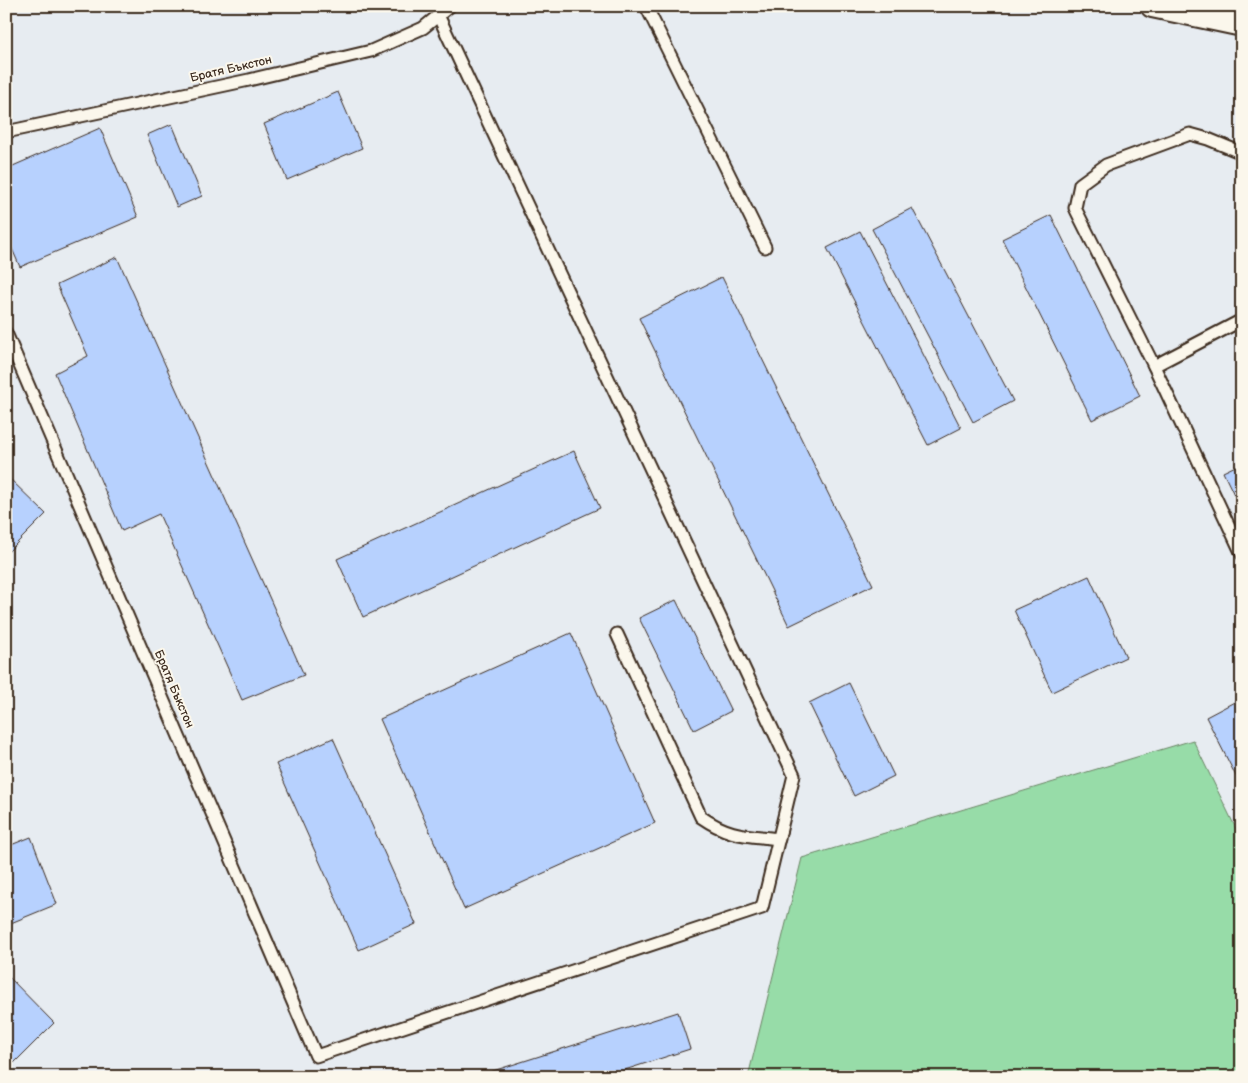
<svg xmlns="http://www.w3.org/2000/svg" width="1248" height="1083" font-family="'Balsamiq Sans',sans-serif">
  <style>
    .built { fill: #e7ecf1 }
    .green { fill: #97dca8; stroke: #698363 }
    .building { fill: #b7d1fe; stroke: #3b2a1e }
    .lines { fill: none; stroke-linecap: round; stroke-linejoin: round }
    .service-casing { stroke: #3b2a1e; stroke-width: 15 }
    .minor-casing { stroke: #3b2a1e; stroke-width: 26 }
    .service { stroke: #fbf7ec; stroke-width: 11 }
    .minor { stroke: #fbf7ec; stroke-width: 22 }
    .labels { text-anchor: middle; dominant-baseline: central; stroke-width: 4; stroke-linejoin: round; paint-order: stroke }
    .street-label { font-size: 12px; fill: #3b2a1e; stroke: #fbf7ec }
  </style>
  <rect width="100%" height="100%" fill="#fbf7ec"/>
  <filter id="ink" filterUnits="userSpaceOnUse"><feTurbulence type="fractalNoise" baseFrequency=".02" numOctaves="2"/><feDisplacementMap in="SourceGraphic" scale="10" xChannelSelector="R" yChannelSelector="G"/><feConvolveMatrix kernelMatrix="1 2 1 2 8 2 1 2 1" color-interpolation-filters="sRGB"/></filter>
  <g filter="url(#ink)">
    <polygon class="built" points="6,6 1242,6 1242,841 1193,740 802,858 748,1077 6,1077"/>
    <polygon class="green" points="1193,740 1242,841 1242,1077 748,1077 802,858"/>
    <g class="building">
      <polygon points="338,92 362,148 287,180 264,124"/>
      <polygon points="172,124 202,196 177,207 147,135"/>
      <polygon points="100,128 138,217 20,267 6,235 6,169"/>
      <polygon points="912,208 1013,401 973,422 872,229"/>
      <polygon points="1051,215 1140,396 1092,420 1002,239"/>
      <polygon points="860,231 961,428 928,445 827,248"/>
      <polygon points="117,257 304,675 242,700 159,514 122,531 55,373 88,356 57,285"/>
      <polygon points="722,277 873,585 789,626 639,318"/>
      <polygon points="574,451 600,508 363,617 337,559"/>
      <polygon points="1242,463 1242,511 1223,472"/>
      <polygon points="6,475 46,514 6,554"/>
      <polygon points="1089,576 1126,657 1052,692 1014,610"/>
      <polygon points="676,600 731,711 694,730 639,618"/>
      <polygon points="571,633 655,823 464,909 380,719"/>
      <polygon points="849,683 894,776 854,796 809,703"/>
      <polygon points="1242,698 1242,788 1206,717"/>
      <polygon points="333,738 416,924 359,950 276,764"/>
      <polygon points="31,837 57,904 6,925 6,847"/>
      <polygon points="6,974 54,1023 14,1063 6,1055"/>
      <polygon points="678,1012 690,1049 603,1077 474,1077"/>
    </g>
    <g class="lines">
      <defs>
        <g id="service">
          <polyline points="646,6 765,247"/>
          <polyline points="6,132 249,80 371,51 423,28 450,6"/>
          <polyline points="1242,153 1208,139 1190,134 1106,165 1080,184 1075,208 1154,366 1242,554"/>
          <polyline points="6,333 316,1056 762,908 794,775 438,15"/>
          <polyline points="1154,366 1242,320"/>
          <path d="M617,634l84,183c29,20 45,18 78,22"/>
        </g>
        <polyline id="minor" points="1152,6 1242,25"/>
      </defs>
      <use href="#service" class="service-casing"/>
      <use href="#minor" class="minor-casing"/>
      <use href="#service" class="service"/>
      <use href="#minor" class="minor"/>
    </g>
  </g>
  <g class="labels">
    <g class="street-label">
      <text transform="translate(231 69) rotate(-13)">Братя Бъкстон</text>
      <text transform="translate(174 689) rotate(67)">Братя Бъкстон</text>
    </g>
  </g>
  <rect width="1248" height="1083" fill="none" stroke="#fbf7ec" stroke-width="25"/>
  <rect x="12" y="12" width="1223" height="1058" fill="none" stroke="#3b2a1e" stroke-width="2" filter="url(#ink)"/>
</svg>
